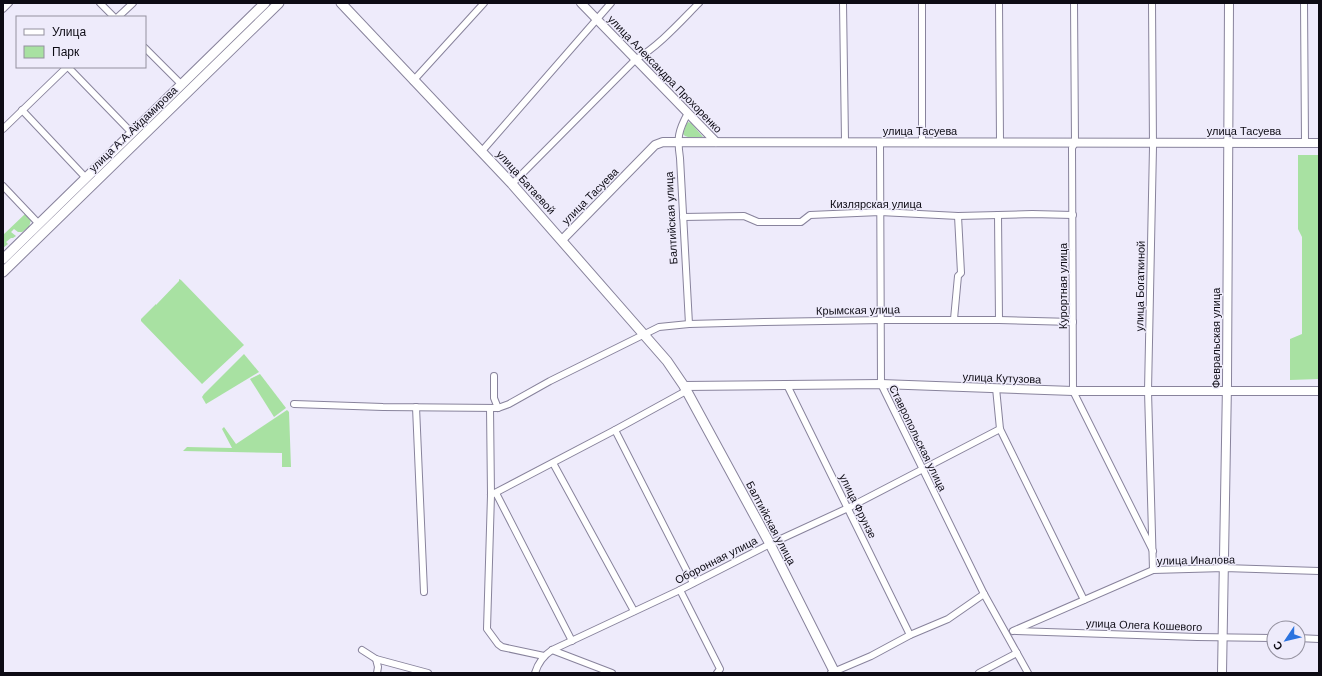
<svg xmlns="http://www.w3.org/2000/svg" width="1322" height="676" font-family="Arial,sans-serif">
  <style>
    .green { fill: #a8e1a2 }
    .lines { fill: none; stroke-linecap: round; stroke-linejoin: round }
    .minor-casing { stroke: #88839c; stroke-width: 8 }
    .tertiary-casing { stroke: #88839c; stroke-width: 10 }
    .secondary-casing { stroke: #88839c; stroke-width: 11 }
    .minor { stroke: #fff; stroke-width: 6 }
    .tertiary { stroke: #fff; stroke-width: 8 }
    .secondary { stroke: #fff; stroke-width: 9 }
    .labels { text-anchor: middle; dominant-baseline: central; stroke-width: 3; stroke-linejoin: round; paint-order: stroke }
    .street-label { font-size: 11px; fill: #0d0b14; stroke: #eeebfb }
  </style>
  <rect width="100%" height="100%" fill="#eeebfb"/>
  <g class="green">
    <polygon points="688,122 691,123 703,137 688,137 685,136 683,134 686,125"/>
    <polygon points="1298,155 1319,155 1319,379 1290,380 1290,339 1302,334 1302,237 1298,229"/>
    <polygon points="25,214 31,220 29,227 22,232 18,232 14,229 11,232 16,236 13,238 11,238 6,242 8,244 3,248 3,235"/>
    <polygon points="179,279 181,280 244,345 202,384 141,321 141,319 156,304 156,305 179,281"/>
    <polygon points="244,354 259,372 206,404 202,397 204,394"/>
    <polygon points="260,374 286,408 274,417 250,379"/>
    <polygon points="287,410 289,412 291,467 282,467 282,453 183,451 187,447 232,448 222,429 224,427 236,444"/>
  </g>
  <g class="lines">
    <defs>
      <g id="minor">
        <polyline points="100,3 114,17"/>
        <polyline points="843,3 845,141"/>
        <polyline points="999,3 1000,141"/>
        <polyline points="1074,3 1075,143 1072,148 1073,391 1153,551"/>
        <polyline points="1152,3 1153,147 1148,391 1153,570"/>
        <polyline points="1304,3 1305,142"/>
        <polyline points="3,9 9,3"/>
        <polyline points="118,17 133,3"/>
        <polyline points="145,48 182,85"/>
        <polyline points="68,67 132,133"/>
        <polyline points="413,81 484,3"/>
        <polyline points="22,110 86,178"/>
        <path d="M688,113c-10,18 -11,25 -8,45l9,166"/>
        <polyline points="3,129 67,67"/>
        <polyline points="922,142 922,3"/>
        <polyline points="880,143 881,384 984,594 1028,673"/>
        <polyline points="482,151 611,3"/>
        <path d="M512,184l124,-125c22,-12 45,-38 63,-56"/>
        <polyline points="3,186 39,224"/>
        <polyline points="998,215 999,320"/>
        <polyline points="683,217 744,216 758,222 801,222 810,215 880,212 958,216 1032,214 1073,215"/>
        <polyline points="954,319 958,276 961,273 958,216"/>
        <polyline points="494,376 494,398 498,408"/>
        <polyline points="787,385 910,635"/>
        <polyline points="996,388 1000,429 1084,600"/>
        <polyline points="294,404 383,407 498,408 509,404 550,381 659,327 689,324 764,322 884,320 999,320 1073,322"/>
        <polyline points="416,407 424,592"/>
        <polyline points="490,408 491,495 487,629 498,644 502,647 544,656"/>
        <polyline points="615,430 693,583"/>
        <polyline points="553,463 634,611"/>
        <polyline points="496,493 572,641"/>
        <polyline points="491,495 615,430 686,391"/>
        <polyline points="680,590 719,667 720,669 717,673"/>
        <polyline points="1013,631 1153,570 1224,568 1319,571"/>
        <polyline points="1016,631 1197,637 1274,638"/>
        <polyline points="1298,638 1319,639"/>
        <polyline points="362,650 376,659 378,667 377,673"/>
        <polyline points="552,650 612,673"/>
        <polyline points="376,659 428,673"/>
        <path d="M535,673c3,-10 8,-17 17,-23l128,-60 90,-46 78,-36 152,-79"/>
        <polyline points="831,673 871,656 910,635 948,619 984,594"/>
        <polyline points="979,673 1017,653"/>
      </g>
      <g id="tertiary">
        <polyline points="581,3 716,142"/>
        <polyline points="562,240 655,145 663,142 1319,143"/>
        <polyline points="684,386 881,384 1073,391 1319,391"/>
        <polyline points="1222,673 1227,384 1229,3"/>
      </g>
      <g id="secondary">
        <polyline points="341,3 512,184 667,361 684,386 770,544 835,673"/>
        <polyline points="3,259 265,3"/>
        <polyline points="3,272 279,3"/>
      </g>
    </defs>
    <use href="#minor" class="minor-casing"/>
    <use href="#tertiary" class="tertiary-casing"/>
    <use href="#secondary" class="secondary-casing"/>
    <use href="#minor" class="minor"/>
    <use href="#tertiary" class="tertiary"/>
    <use href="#secondary" class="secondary"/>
  </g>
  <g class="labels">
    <g class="street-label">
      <text transform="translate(665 74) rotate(46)">улица Александра Прохоренко</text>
      <text transform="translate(133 129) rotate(-44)">улица А.А.Айдамирова</text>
      <text x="920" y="131">улица Тасуева</text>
      <text x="1244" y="131">улица Тасуева</text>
      <text transform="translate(526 182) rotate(48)">улица Батаевой</text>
      <text transform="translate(590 196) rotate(-45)">улица Тасуева</text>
      <text x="876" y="204">Кизлярская улица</text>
      <text transform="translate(671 218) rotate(-93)">Балтийская улица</text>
      <text transform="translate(1063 286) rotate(-90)">Курортная улица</text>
      <text transform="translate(1140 286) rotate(-89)">улица Богаткиной</text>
      <text transform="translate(858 310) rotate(-1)">Крымская улица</text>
      <text transform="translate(1216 338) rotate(-90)">Февральская улица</text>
      <text transform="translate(1002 378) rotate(2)">улица Кутузова</text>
      <text transform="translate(918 438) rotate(64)">Ставропольская улица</text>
      <text transform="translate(858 506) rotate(64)">улица Фрунзе</text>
      <text transform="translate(771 523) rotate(62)">Балтийская улица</text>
      <text transform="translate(716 560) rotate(-27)">Оборонная улица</text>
      <text transform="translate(1196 560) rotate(-1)">улица Иналова</text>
      <text transform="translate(1144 625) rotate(2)">улица Олега Кошевого</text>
    </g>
  </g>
  <rect width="1322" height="676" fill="none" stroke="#0d0b14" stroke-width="8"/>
  <rect x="16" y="16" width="130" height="52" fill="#eeebfb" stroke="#94919f"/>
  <rect x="24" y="29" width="20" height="6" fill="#ffffff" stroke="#94919f"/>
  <text x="52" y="36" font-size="12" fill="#0d0b14">Улица</text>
  <rect x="24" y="46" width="20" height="12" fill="#a8e1a2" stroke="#94919f"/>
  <text x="52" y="56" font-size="12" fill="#0d0b14">Парк</text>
  <g transform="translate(1286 640) rotate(235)"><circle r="19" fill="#eeebfb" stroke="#94919f"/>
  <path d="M0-3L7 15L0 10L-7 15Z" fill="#2b73df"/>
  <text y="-6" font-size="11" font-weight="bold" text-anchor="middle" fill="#0d0b14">С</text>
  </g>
</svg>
